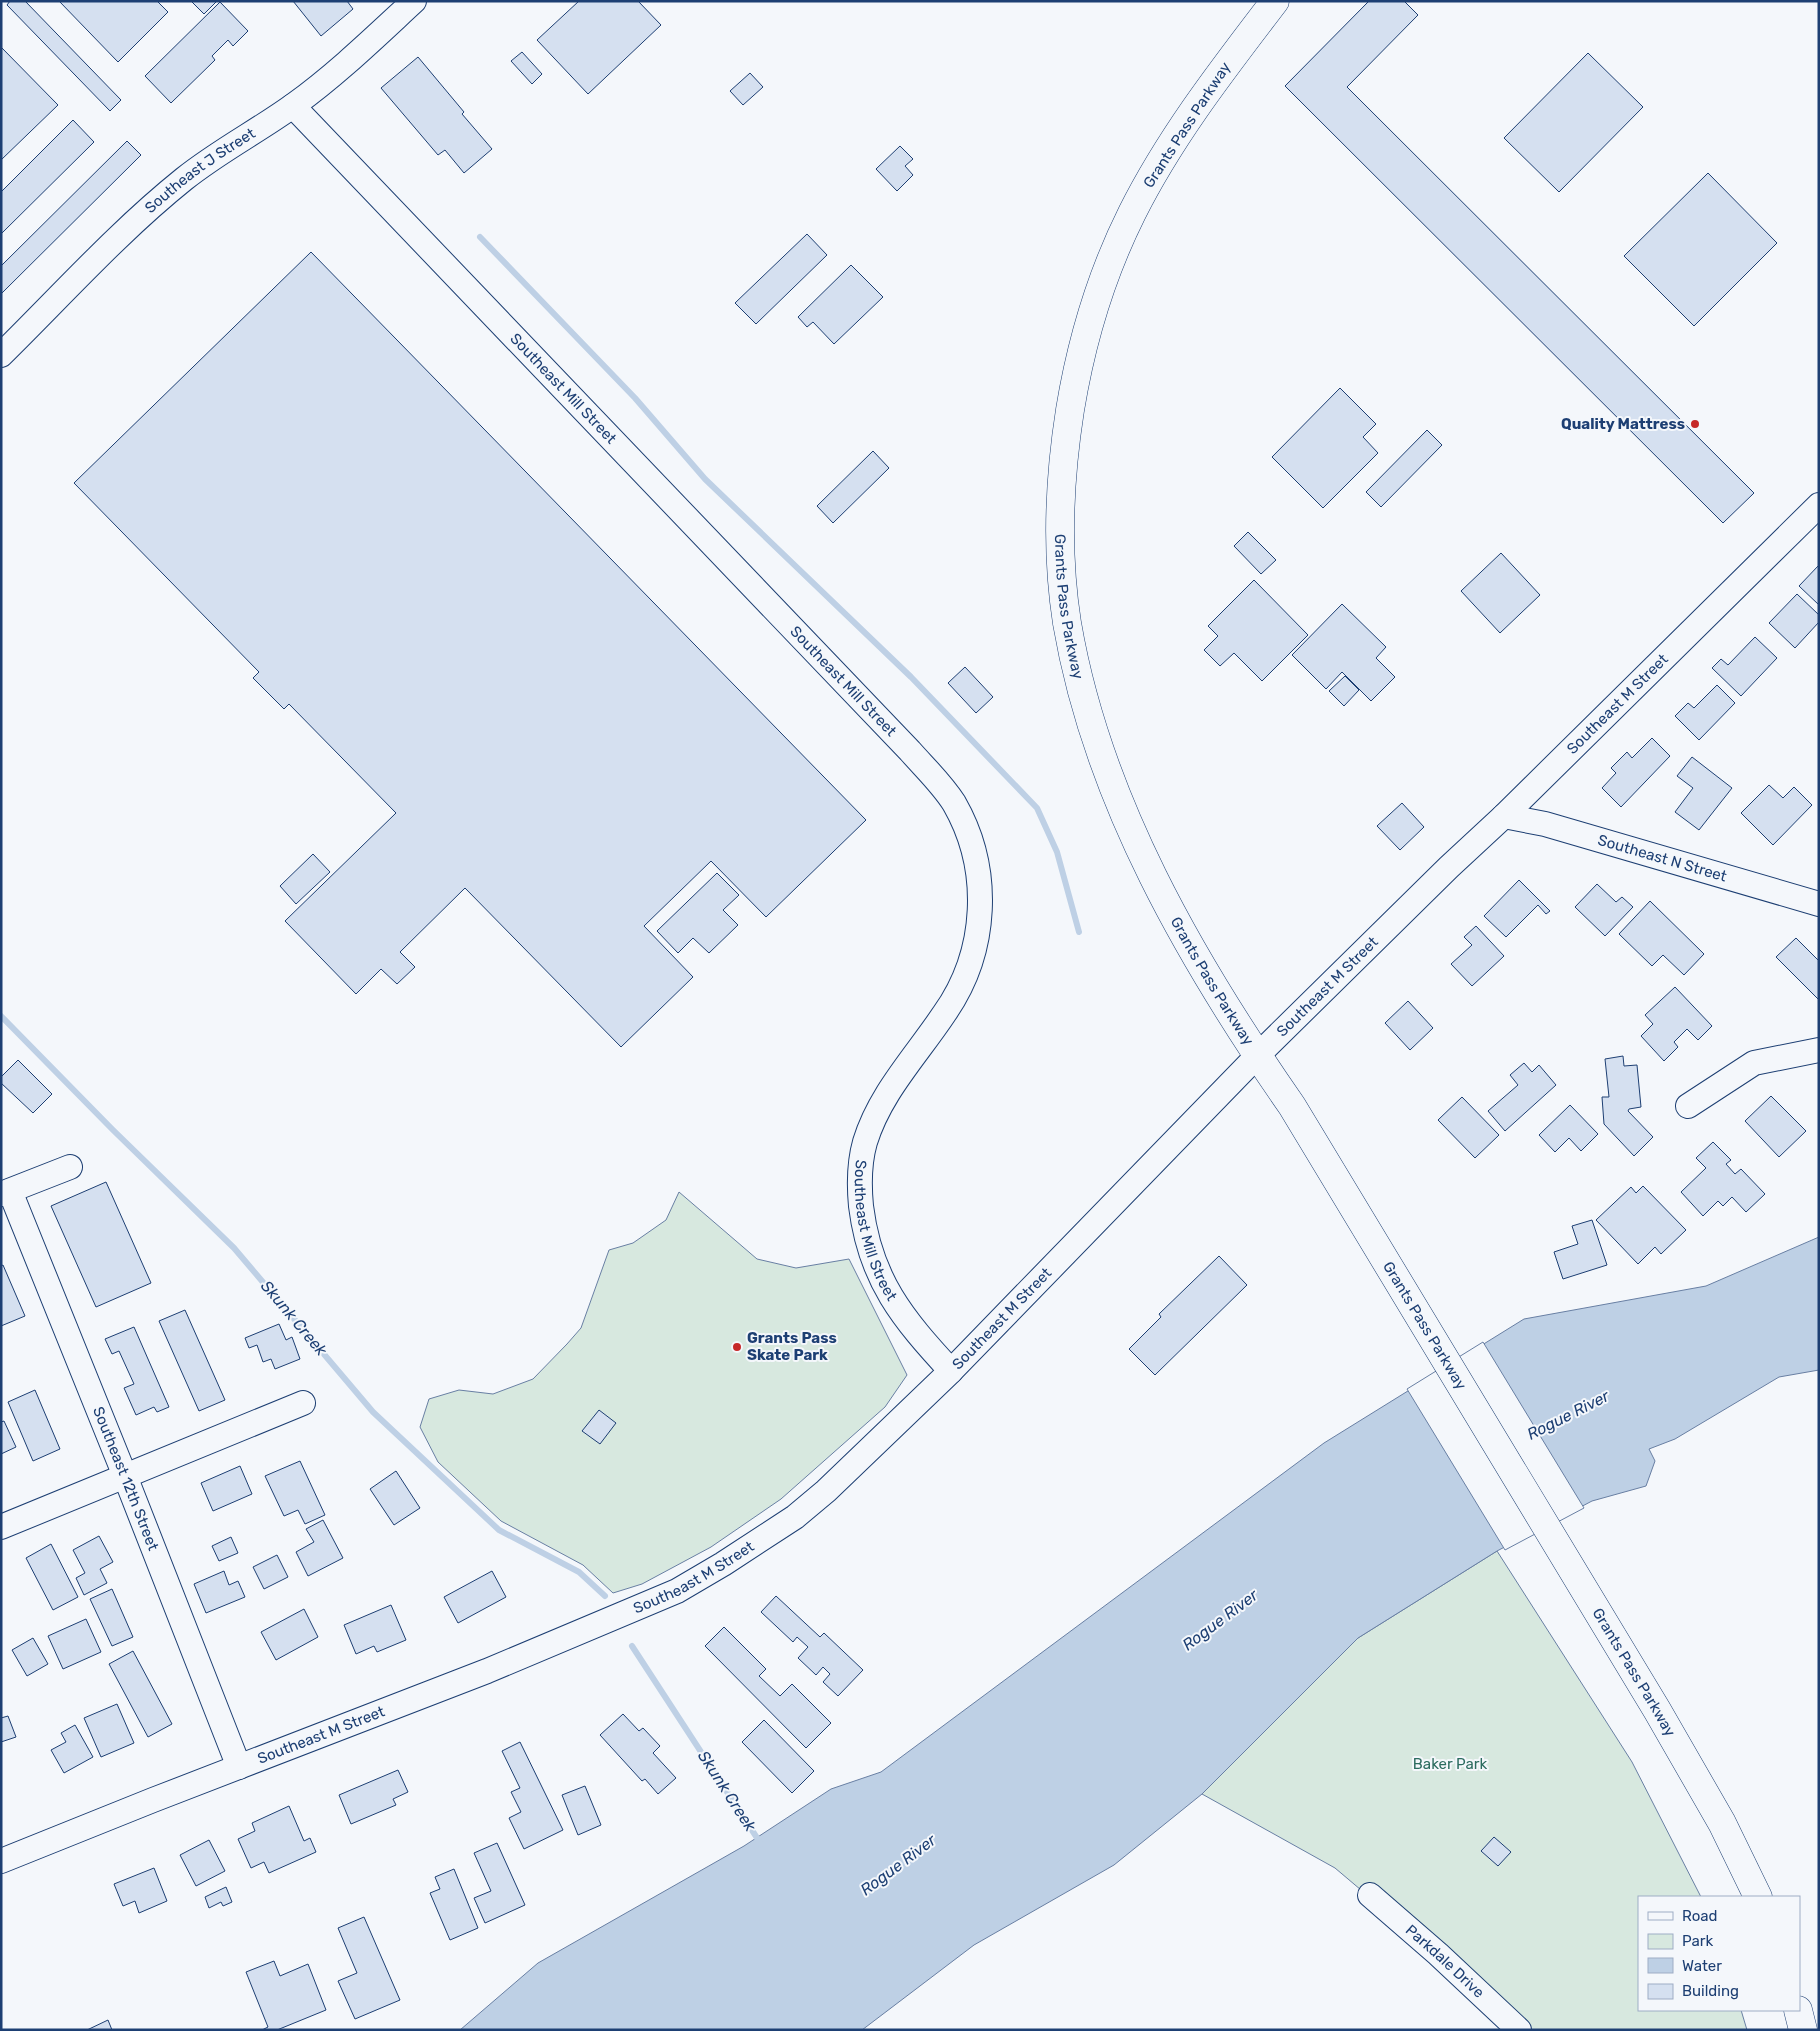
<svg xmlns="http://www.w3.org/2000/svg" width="1820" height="2031" font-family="Rubik,sans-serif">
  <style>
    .green { fill: #d7e8df; stroke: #687fa3 }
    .water { fill: #bed0e5; stroke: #687fa3 }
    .pier { fill: #f4f7fb; stroke: #687fa3 }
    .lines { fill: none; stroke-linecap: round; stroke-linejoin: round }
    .stream { stroke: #bed0e5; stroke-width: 6 }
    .building { fill: #d5e0f0; stroke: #1d3f73 }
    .minor-casing { stroke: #1d3f73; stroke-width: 26 }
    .highway-casing { stroke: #1d3f73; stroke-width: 29 }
    .minor { stroke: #f4f7fb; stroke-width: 24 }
    .highway { stroke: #f4f7fb; stroke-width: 28 }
    .poi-dot { fill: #c62828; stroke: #f4f7fb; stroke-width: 2 }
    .labels { text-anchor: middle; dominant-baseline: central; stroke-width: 4; stroke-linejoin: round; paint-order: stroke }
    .street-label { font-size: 15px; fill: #1d3f73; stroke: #f4f7fb }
    .poi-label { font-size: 15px; font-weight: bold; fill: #1d3f73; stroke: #f4f7fb; text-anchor: end }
    .park-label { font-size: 15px; fill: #2c6c60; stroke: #f4f7fb }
    .water-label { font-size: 16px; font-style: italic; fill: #1d3f73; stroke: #f4f7fb }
  </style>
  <rect width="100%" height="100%" fill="#f4f7fb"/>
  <g class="green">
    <polygon points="679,1192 757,1259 796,1268 849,1259 907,1375 885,1407 781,1499 711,1547 642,1584 613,1593 583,1565 501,1521 438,1462 420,1427 429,1399 459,1390 493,1394 533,1379 567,1344 581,1328 609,1250 633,1243 666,1220"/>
    <polygon points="1497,1551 1632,1762 1701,1897 1639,1897 1639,2010 1741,2010 1747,2030 1514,2030 1451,1966 1335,1868 1202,1794 1358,1638"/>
  </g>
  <polygon class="water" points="1819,1237 1819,1370 1779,1377 1675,1439 1649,1449 1655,1461 1646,1486 1592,1501 1497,1551 1358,1638 1202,1794 1114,1865 974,1945 862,2030 460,2030 538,1963 744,1846 831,1789 881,1772 1324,1443 1524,1319 1706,1286"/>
  <polygon class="pier" points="1483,1342 1584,1508 1505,1550 1407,1389"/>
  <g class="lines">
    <g class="stream">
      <polyline points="480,237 635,398 705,479 911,677 1037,808 1057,852 1079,932"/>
      <polyline points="1,1016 113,1130 234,1248 373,1412 499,1530 579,1572 605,1596"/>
      <polyline points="632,1646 761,1844"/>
    </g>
  </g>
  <g class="building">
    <polygon points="10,1 25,1 121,100 110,111 7,5"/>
    <polygon points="59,1 157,1 168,12 118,62"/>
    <polygon points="191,1 217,1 204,14"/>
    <polygon points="293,1 347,1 353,9 321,36"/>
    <polygon points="579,1 638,1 661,25 588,94 537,40"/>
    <polygon points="1369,1 1404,1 1418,15 1347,87 1754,493 1723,523 1285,86"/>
    <polygon points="220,2 248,31 233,46 228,40 212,56 215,60 171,103 145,76"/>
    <polygon points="1,47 58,105 1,160"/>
    <polygon points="522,52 542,74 532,84 511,61"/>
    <polygon points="1588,53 1643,107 1559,192 1504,138"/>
    <polygon points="418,57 464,112 462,114 492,149 464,173 445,150 438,155 381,88"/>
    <polygon points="750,73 763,87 743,105 730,91"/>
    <polygon points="73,120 94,142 1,234 1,192"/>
    <polygon points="127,141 141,155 1,294 1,266"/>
    <polygon points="900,146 913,159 905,166 913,175 897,191 876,169"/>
    <polygon points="1708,173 1777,243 1694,326 1624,256"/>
    <polygon points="807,234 827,255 756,324 735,303"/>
    <polygon points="311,252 866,820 766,917 711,861 644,926 693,977 621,1047 465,888 400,952 415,967 397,984 381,969 356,994 285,921 396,813 289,704 284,709 253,678 259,672 74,483"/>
    <polygon points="851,265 883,297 834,344 813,322 807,327 798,317"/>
    <polygon points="1340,388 1376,424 1363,437 1378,453 1323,508 1272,457"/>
    <polygon points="1427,430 1442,445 1381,507 1366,492"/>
    <polygon points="873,451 889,468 833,523 817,506"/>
    <polygon points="1248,532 1276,560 1261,574 1234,546"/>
    <polygon points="1501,553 1540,595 1500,633 1461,591"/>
    <polygon points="1819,565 1819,605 1799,586"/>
    <polygon points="1254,580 1308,635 1262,681 1234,653 1220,666 1204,650 1218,636 1208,626"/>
    <polygon points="1797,594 1819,615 1819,622 1795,648 1769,623"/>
    <polygon points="1342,604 1386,647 1376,658 1395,677 1371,701 1342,672 1326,689 1292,655"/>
    <polygon points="1755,637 1777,658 1741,696 1712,668 1721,659 1728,665"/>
    <polygon points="965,667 993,697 976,713 948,683"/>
    <polygon points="1345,676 1359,690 1344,706 1329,691"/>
    <polygon points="1717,685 1735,703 1699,740 1675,716 1688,703 1694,708"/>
    <polygon points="1652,738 1670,756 1621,807 1602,788 1616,773 1611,768 1627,752 1632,758"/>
    <polygon points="1692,757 1732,788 1699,830 1675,812 1693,788 1677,776"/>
    <polygon points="1769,785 1783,798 1794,787 1812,805 1773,845 1741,813"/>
    <polygon points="1402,803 1424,827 1400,850 1377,826"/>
    <polygon points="313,854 330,872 296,904 280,886"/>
    <polygon points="717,873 739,895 723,910 738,925 709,953 693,938 678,953 657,931"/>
    <polygon points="1519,880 1550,911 1546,914 1538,905 1506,937 1484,916"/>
    <polygon points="1597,884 1616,902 1622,897 1633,907 1605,936 1575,907"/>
    <polygon points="1650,901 1704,954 1684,975 1663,955 1652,966 1619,934"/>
    <polygon points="1476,926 1504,956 1472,986 1451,964 1472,945 1464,937"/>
    <polygon points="1796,938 1819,961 1819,1000 1776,957"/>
    <polygon points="1675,987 1712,1026 1698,1040 1687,1029 1674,1042 1678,1047 1664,1061 1641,1036 1653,1024 1645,1015"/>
    <polygon points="1408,1001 1433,1028 1410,1050 1385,1023"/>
    <polygon points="1623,1056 1624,1066 1637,1065 1641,1107 1629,1109 1628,1111 1653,1137 1634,1156 1604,1124 1602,1097 1609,1097 1605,1059"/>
    <polygon points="18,1060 52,1094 33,1113 1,1083 1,1077"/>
    <polygon points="1524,1063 1532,1072 1539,1065 1556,1085 1505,1131 1488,1111 1518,1085 1510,1075"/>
    <polygon points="1771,1096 1806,1131 1779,1157 1745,1121"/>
    <polygon points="1462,1097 1499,1135 1475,1158 1438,1120"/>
    <polygon points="1570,1105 1598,1134 1581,1151 1569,1138 1555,1152 1539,1135"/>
    <polygon points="1713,1142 1731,1160 1726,1164 1735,1174 1741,1169 1765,1194 1746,1212 1732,1197 1723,1206 1718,1201 1703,1216 1681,1192 1706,1168 1696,1158"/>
    <polygon points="106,1182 151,1283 96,1307 51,1206"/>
    <polygon points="1643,1186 1686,1230 1661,1254 1655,1247 1638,1264 1596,1220 1631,1187 1636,1193"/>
    <polygon points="1592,1220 1607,1265 1563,1279 1554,1252 1578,1244 1572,1226"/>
    <polygon points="1219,1256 1247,1285 1155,1375 1129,1349 1161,1317 1159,1314"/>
    <polygon points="3,1265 25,1316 1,1326 1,1266"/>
    <polygon points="185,1310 225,1400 199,1411 159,1321"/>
    <polygon points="279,1324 286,1340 292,1337 300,1359 275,1369 271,1359 263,1362 257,1345 249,1348 245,1338"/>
    <polygon points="134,1327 169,1407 157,1412 154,1407 136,1415 124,1388 134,1384 119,1351 112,1354 105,1339"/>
    <polygon points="35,1390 60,1449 33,1461 8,1402"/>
    <polygon points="599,1410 616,1423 600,1444 582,1431"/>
    <polygon points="4,1421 16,1447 1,1454 1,1422"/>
    <polygon points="300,1461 325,1515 305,1524 298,1510 284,1516 265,1476"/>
    <polygon points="240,1466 252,1494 213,1511 201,1483"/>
    <polygon points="396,1471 420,1508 394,1525 370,1489"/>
    <polygon points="323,1520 343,1558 308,1576 296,1552 314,1542 306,1529"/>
    <polygon points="99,1536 113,1562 100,1569 107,1583 84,1595 76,1578 85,1573 73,1550"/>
    <polygon points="231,1537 238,1553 219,1561 212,1546"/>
    <polygon points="51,1544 78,1597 53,1610 26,1558"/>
    <polygon points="277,1555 288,1577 264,1589 253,1567"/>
    <polygon points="224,1571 229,1585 238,1581 245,1597 206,1613 194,1584"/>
    <polygon points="492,1571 506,1597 458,1623 444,1597"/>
    <polygon points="112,1589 133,1637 112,1646 90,1599"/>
    <polygon points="776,1596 820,1637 824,1633 863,1670 838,1696 823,1682 830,1674 823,1667 816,1675 798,1658 808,1647 797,1637 793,1642 761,1612"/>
    <polygon points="391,1605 406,1640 377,1652 374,1646 356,1654 344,1625"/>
    <polygon points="304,1609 318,1637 276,1660 261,1632"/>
    <polygon points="86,1619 101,1652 63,1669 48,1636"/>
    <polygon points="724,1627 766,1669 759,1676 780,1696 792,1684 831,1723 806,1748 705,1646"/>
    <polygon points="33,1638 48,1664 27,1676 12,1650"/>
    <polygon points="133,1651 172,1724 148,1737 109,1664"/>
    <polygon points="117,1704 134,1743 101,1757 84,1718"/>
    <polygon points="623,1714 639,1731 643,1728 660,1746 653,1753 676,1778 658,1794 645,1779 642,1781 600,1735"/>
    <polygon points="8,1716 16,1737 1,1742 1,1718"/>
    <polygon points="764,1720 814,1771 792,1793 742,1742"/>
    <polygon points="75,1725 93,1757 64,1773 51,1750 66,1742 61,1733"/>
    <polygon points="520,1742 563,1830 524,1849 509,1818 521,1812 511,1792 520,1788 502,1751"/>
    <polygon points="398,1770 408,1792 393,1799 396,1805 351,1824 339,1795"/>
    <polygon points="585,1786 601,1825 578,1835 562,1795"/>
    <polygon points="289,1806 304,1841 310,1838 316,1852 269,1873 264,1862 251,1868 238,1839 255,1831 252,1823"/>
    <polygon points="1494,1837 1511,1852 1498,1866 1481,1851"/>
    <polygon points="209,1840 225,1871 196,1886 180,1855"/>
    <polygon points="497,1843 525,1905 485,1923 474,1898 491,1891 474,1853"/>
    <polygon points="154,1868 167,1901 139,1913 135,1901 123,1906 114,1884"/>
    <polygon points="454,1869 478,1928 450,1940 430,1893 440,1889 435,1877"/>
    <polygon points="226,1887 232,1902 223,1906 221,1902 209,1908 205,1897"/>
    <polygon points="364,1917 400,2000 355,2019 338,1981 357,1973 338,1928"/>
    <polygon points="274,1961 280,1976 308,1964 326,2010 277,2030 262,2030 268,2027 246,1972"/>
    <polygon points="108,2020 112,2030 87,2030"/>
  </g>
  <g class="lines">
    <defs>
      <g id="minor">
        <path id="s1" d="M293,106l617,645c15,17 32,33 44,52 38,66 34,149 -10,211 -28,42 -64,79 -79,128 -6,21 -6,43 -4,64 9,74 42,113 90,165"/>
        <path id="s2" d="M1,355c60,-59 117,-123 183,-176 35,-28 74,-48 110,-74 43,-31 81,-68 120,-104"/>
        <path id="s3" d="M1504,816l41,8 274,80"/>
        <polyline points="1688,1106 1754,1063 1819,1050"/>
        <path id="s4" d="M10,1191l115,285 114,291"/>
        <polyline points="1,1194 70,1167"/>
        <polyline points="1,1527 303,1403"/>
        <path id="s5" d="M1,1861l152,-61 334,-129 190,-80 46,-27 72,-47 31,-26 125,-120 306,-315 192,-189 55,-51 315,-311"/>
        <path id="s6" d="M1370,1895l68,59 81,76"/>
      </g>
      <g id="highway">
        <path id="s7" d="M1275,1c-52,68 -105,136 -143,212 -31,62 -51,130 -62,197 -11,70 -14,143 -3,213 30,176 124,338 225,483l365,604 65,113 36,74"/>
        <polyline points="1798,2010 1803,2030"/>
      </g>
    </defs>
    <use href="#minor" class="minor-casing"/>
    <use href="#highway" class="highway-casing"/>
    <use href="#minor" class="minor"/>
    <use href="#highway" class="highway"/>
  </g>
  <g class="poi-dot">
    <circle cx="1695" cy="424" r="5"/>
    <circle cx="737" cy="1347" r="5"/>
  </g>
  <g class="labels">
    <g class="street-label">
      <text transform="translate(1187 125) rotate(-57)">Grants Pass Parkway</text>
      <text stroke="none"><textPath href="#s2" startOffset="272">Southeast J Street</textPath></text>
      <text stroke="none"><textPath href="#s1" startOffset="391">Southeast Mill Street</textPath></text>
      <text stroke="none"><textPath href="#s7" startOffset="661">Grants Pass Parkway</textPath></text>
      <text stroke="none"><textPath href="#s1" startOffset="796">Southeast Mill Street</textPath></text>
      <text stroke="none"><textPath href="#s5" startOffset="2024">Southeast M Street</textPath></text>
      <text stroke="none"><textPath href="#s3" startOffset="164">Southeast N Street</textPath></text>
      <text stroke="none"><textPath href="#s7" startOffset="1066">Grants Pass Parkway</textPath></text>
      <text stroke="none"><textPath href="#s5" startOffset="1619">Southeast M Street</textPath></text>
      <text stroke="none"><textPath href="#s1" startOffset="1426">Southeast Mill Street</textPath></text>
      <text stroke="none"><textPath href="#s5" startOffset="1154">Southeast M Street</textPath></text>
      <text stroke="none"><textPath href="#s7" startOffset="1471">Grants Pass Parkway</textPath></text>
      <text stroke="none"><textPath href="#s4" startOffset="310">Southeast 12th Street</textPath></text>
      <text stroke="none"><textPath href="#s5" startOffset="749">Southeast M Street</textPath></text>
      <text stroke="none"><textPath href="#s7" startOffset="1876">Grants Pass Parkway</textPath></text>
      <text stroke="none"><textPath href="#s5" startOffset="344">Southeast M Street</textPath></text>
      <text stroke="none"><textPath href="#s6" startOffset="100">Parkdale Drive</textPath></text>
    </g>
    <g class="poi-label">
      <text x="1685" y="424">Quality Mattress</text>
      <text x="747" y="1338" text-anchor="start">Grants Pass<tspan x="747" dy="17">Skate Park</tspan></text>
    </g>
    <g class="park-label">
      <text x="1450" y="1764">Baker Park</text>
    </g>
    <g class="water-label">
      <text transform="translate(294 1318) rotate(50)">Skunk Creek</text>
      <text transform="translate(1568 1415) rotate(-27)">Rogue River</text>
      <text transform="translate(1220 1620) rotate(-37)">Rogue River</text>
      <text transform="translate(727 1791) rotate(57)">Skunk Creek</text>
      <text transform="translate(898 1865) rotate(-37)">Rogue River</text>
    </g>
  </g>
  <rect width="1820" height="2031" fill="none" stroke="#1d3f73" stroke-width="5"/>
  <rect x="1638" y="1896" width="162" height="115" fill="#f4f7fb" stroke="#9eadc5"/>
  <rect x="1648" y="1912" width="25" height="8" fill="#f4f7fb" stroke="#9eadc5"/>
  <text x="1682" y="1921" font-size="15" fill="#1d3f73">Road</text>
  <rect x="1648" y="1934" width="25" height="15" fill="#d7e8df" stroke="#9eadc5"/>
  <text x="1682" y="1946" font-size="15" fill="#1d3f73">Park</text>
  <rect x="1648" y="1958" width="25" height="15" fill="#bed0e5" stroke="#9eadc5"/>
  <text x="1682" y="1971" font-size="15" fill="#1d3f73">Water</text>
  <rect x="1648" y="1984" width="25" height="15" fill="#d5e0f0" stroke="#9eadc5"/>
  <text x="1682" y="1996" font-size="15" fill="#1d3f73">Building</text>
</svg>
